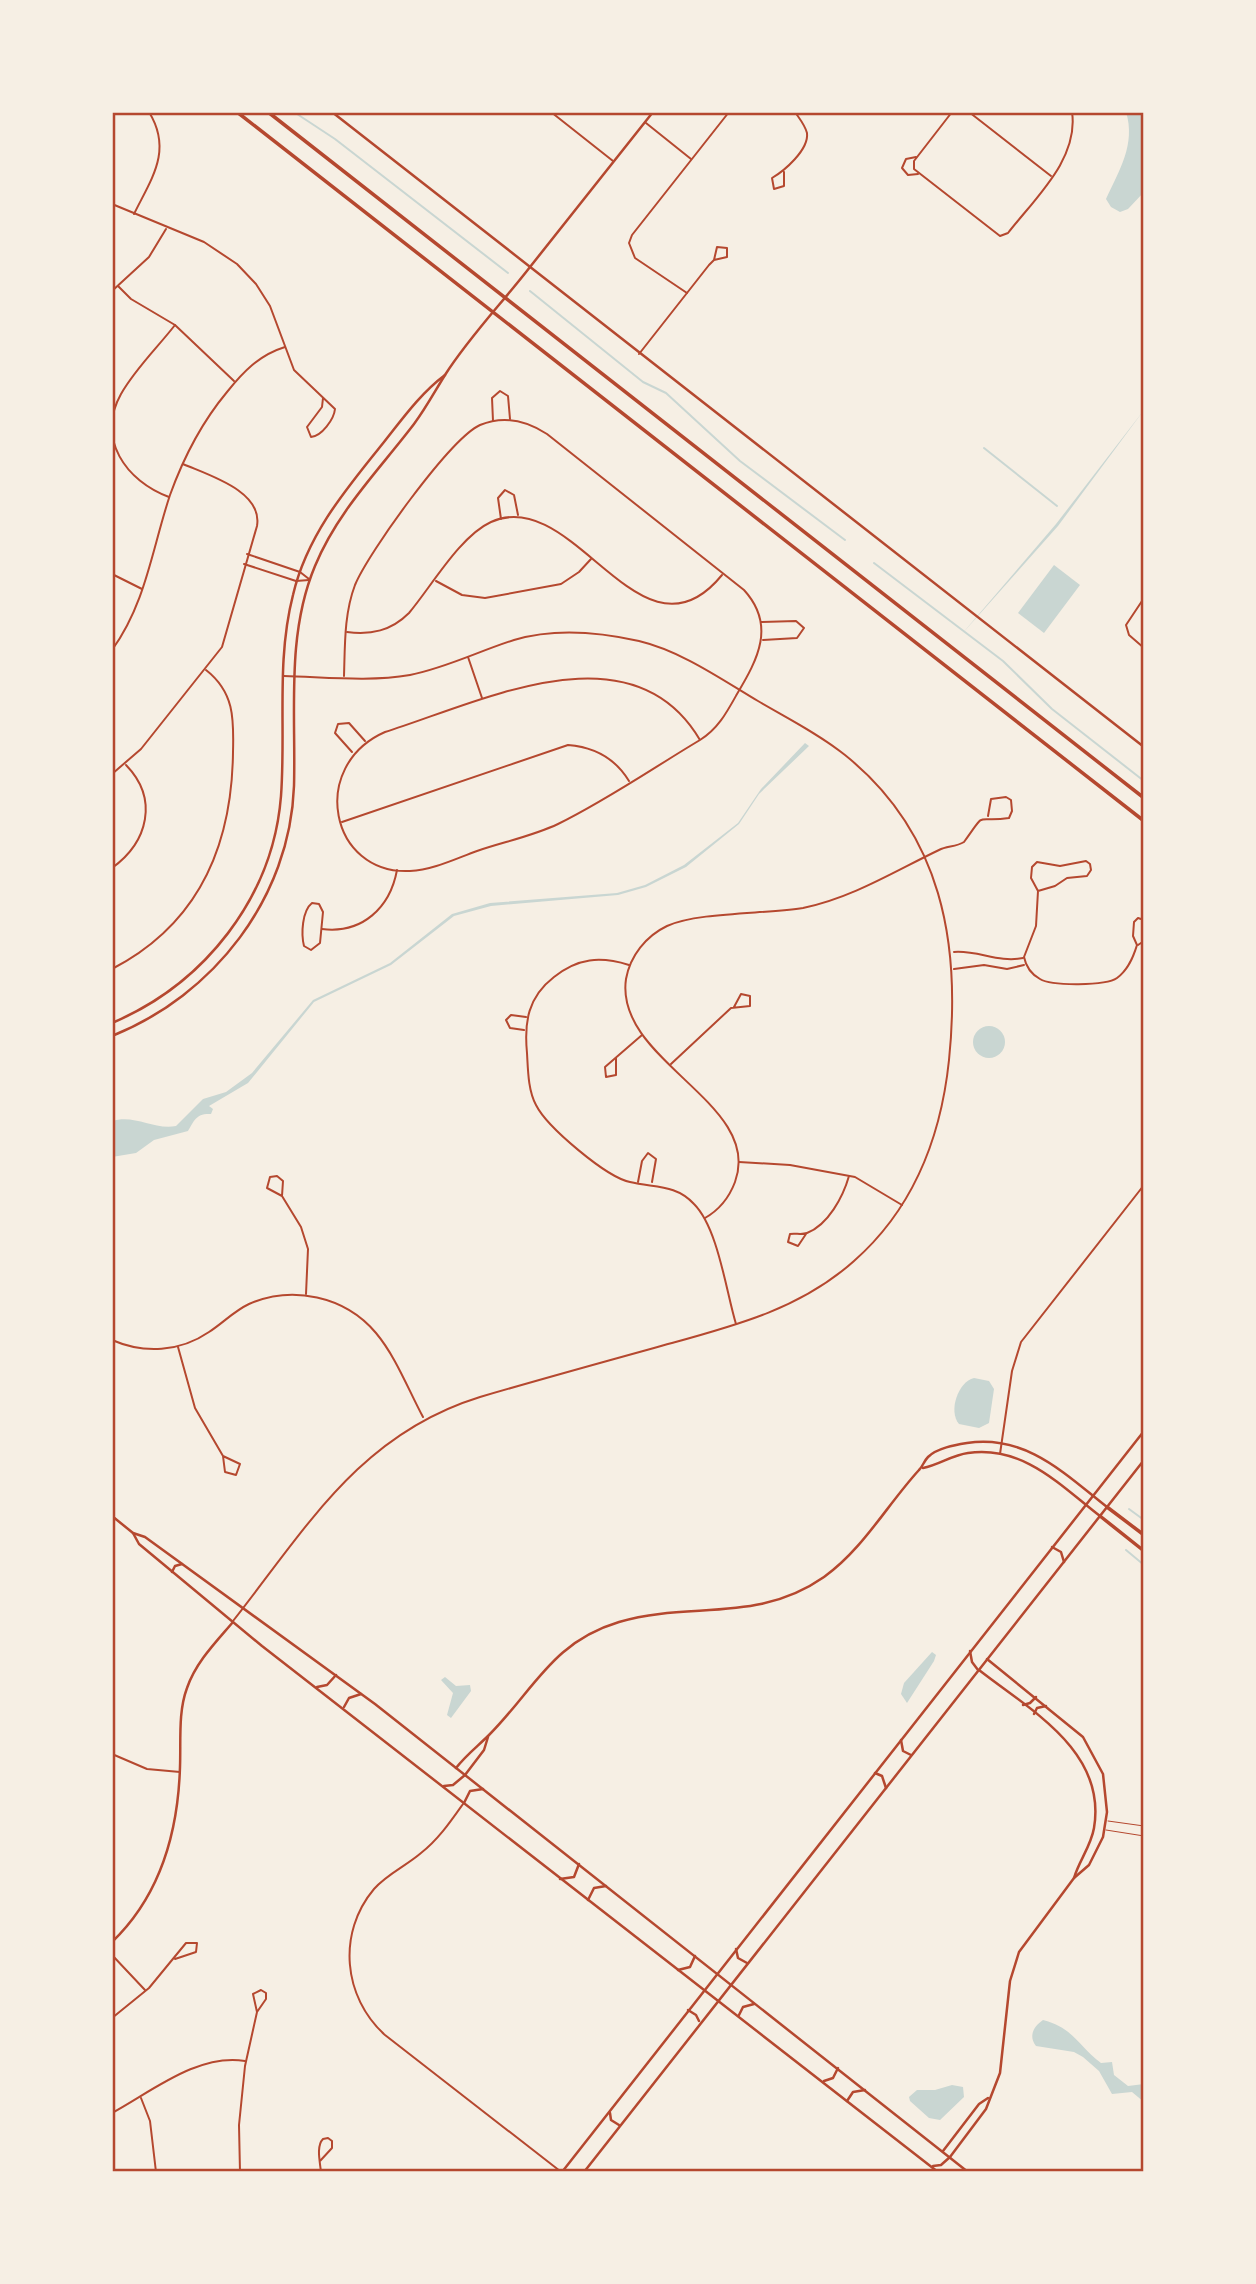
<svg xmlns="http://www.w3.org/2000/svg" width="1256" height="2284" font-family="'DejaVu Sans',sans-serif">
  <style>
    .water { fill: #c9d6d2 }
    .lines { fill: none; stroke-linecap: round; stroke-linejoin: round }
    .stream { stroke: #c9d6d2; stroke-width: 2 }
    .service { stroke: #b5482f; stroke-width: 1 }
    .minor { stroke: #b5482f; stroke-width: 2 }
    .tertiary { stroke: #b5482f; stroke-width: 2.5 }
    .secondary { stroke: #b5482f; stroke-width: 2.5 }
    .motorway { stroke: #b5482f; stroke-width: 3.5 }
    .neatline { fill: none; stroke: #b5482f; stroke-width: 2.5 }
  </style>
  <rect width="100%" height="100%" fill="#f6efe4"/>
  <g class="water">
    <path d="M1126,112h18v80l-16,17 -8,3 -9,-5 -5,-8c13,-28 30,-55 20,-87z"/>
    <polygon points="1144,410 1058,526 961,635 1056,524"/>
    <polygon points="1054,565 1080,585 1044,633 1018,613"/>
    <path d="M805,743l4,3 -50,48 -20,30 -53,43 -40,20 -28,8 -127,11 -37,10 -63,49 -77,37 -66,81 -39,23 4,3 -2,5c-15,-1 -17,7 -23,17l-34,9 -18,13 -24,4v-36c23,-7 41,9 64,5l27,-27 23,-7 26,-19 61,-73 77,-37 62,-49 38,-11 127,-10 28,-8 39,-20 54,-42 23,-34z"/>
    <circle cx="989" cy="1042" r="16"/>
    <path d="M974,1378l15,3 5,8 -5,34 -10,5 -20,-4c-11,-13 -1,-42 15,-46z"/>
    <polygon points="932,1652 936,1655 934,1661 907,1703 901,1694 904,1683"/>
    <polygon points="445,1677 456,1686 470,1685 471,1691 451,1718 447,1715 453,1693 441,1680"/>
    <path d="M1043,2020c31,8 36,27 58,43l11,-1 2,13 14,11 16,-2v18l-12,-10 -20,2 -13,-23 -16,-14 -9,-5 -38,-6c-8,-10 -2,-20 7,-26z"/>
    <polygon points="952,2085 963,2087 964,2097 940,2120 929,2118 910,2101 909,2097 917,2090 935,2090"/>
  </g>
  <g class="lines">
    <g class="stream">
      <polyline points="294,112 335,139 508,273"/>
      <polyline points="530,291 643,382 666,393 740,461 845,540"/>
      <polyline points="984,448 1057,506"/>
      <polyline points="874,563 1003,661 1052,709 1144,781"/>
      <polyline points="1129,1509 1144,1520"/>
      <polyline points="1126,1550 1144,1565"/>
    </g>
    <g class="service">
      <polyline points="1108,1821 1144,1826"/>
      <polyline points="1106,1830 1144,1836"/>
    </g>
    <g class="minor">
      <polyline points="551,112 613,161"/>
      <path d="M952,112l-38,49v8l86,67 8,-3c27,-35 71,-74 64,-121"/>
      <polyline points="969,112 1051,176"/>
      <polyline points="646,123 691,159"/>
      <polyline points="916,157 906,159 902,168 908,175 918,174"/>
      <path d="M784,172v14l-10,3 -2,-11c12,-7 37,-28 35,-45 -2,-8 -8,-15 -12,-21"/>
      <path d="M112,204l92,38 33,22 19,20 14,22 24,64 41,39c-1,10 -13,27 -24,28l-4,-10 15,-20 1,-9"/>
      <path d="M134,214c17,-35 39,-63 15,-102"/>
      <polyline points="118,286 131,299 175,325 234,381"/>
      <polyline points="112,291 149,257 166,229"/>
      <polyline points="687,293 635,258 629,243 632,235 729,112"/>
      <polyline points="639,354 709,265 714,260 727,257 727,248 717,247 714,260"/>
      <polyline points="493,421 492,398 500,391 508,396 510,419"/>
      <path d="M169,497c-43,-16 -73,-58 -48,-103 14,-25 37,-47 54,-69"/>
      <polyline points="501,519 498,498 505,490 514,495 518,515"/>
      <polyline points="247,554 300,572 309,579"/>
      <polyline points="244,564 296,581 309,580"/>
      <polyline points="112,574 142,589"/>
      <polyline points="436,581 462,595 485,598 561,584 579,572 591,559"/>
      <polyline points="1144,598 1126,625 1129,635 1144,648"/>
      <polyline points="761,622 796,621 804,628 797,638 763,640"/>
      <path d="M347,632c24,3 44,-1 62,-19 22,-26 51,-77 82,-91 84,-38 150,152 231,53"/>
      <path d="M112,650c34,-47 40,-101 58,-155 13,-36 32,-73 57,-103 16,-20 32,-37 58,-45"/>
      <polyline points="468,657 482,698"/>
      <path d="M344,676c1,-30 0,-62 11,-91 13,-32 95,-146 125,-160 24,-10 47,-4 67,9l197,156c32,35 14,69 -7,104 -10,18 -19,35 -37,46 -47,28 -93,60 -142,84 -25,12 -55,18 -81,27 -22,8 -44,19 -67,20 -80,4 -102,-105 -25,-139 96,-30 247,-108 315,8"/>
      <polyline points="352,752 335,733 338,724 349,723 365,741"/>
      <path d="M112,774l29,-25 81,-102 35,-121c6,-35 -49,-51 -74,-62"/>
      <path d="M342,822l226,-77c26,2 47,13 61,36"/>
      <path d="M112,868c36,-26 47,-69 14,-103"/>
      <path d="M1038,891l17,-5 12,-8 20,-2 4,-6 -1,-6 -4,-3 -26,5 -23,-4 -5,5 -1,11 7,13 -2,35 -12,31c2,10 7,17 16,22 11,7 66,7 77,-1 11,-8 16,-20 20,-33l-4,-9 1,-14 4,-4 6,2"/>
      <path d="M312,903l7,1 4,8 -3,31 -9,7 -7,-4c-3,-12 -2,-35 8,-43z"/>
      <path d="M322,929c40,5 68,-21 75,-59"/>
      <polyline points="1138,945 1144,941"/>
      <path d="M954,952c24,-2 44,11 69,6"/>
      <path d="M629,965c-29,-9 -51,-7 -75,12 -26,20 -30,45 -27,76 1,17 1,37 9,52 11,22 70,72 94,77 24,6 46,2 64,22 24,24 32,87 42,120"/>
      <path d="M112,969c87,-45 120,-123 121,-217 1,-34 1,-60 -27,-82"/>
      <polyline points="954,969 984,965 1007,969 1024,965"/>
      <polyline points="524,1030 510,1028 506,1020 511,1015 526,1017"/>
      <polyline points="616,1058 616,1075 606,1077 605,1067 642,1035"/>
      <polyline points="671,1064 731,1008 750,1006 750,996 741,994 734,1007"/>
      <polyline points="739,1162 790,1165 855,1177 902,1205"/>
      <polyline points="638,1182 642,1161 648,1153 656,1159 652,1182"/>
      <polyline points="282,1196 267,1188 270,1177 277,1176 283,1181 282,1196 301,1227 308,1249 306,1294"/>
      <path d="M705,1218c14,-8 24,-20 30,-36 29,-79 -121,-121 -109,-203 4,-23 20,-43 41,-53 30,-14 99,-12 136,-18 49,-10 92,-37 136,-58 8,-4 17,-3 25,-8 24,-33 9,-19 45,-24l3,-7 -1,-11 -5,-3 -15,2 -3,17"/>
      <path d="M806,1234l-8,12 -10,-4 2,-8c5,-1 12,1 17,-1 21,-8 36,-36 42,-57"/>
      <path d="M112,1340c32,14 68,12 97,-8 14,-9 25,-21 40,-28 43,-19 96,-8 127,29 20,24 32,56 47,84"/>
      <polyline points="178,1347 195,1408 223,1456 225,1472 236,1475 240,1464 223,1456"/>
      <polyline points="1000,1454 1012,1371 1021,1342 1144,1185"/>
      <path d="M233,1621c74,-94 127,-187 247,-224 58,-17 116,-33 174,-49 72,-20 143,-36 200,-87 59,-52 87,-124 95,-201 12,-117 -7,-227 -104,-305 -26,-21 -58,-37 -87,-54 -37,-22 -77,-50 -119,-60 -40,-9 -85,-13 -125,-1 -35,11 -68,28 -104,35 -40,7 -85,2 -126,1"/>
      <polyline points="112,1754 147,1769 180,1772"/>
      <path d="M463,1804c-12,17 -25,36 -42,49 -15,13 -34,21 -47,36 -37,44 -31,108 11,146l175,136"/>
      <polyline points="112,1955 145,1990"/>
      <polyline points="112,2018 149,1988 186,1943 197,1943 196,1952 175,1959"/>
      <polyline points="141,2098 150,2121 156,2172"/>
      <path d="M112,2113c39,-21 86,-60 133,-52"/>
      <path d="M320,2161l12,-13v-7l-4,-3 -5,1c-7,7 -3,23 -2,33"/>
      <polyline points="240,2172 239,2125 245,2066 257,2012 266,1999 266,1993 261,1990 253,1994 257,2012"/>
    </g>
    <g class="tertiary">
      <polyline points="530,267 653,112"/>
      <path d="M923,1468c16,-3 29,-13 45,-15 55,-8 92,32 132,63"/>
      <path d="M979,1670c51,40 128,81 115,158 -3,18 -15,33 -20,50"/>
      <polyline points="1023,1705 1030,1703 1036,1697"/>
      <polyline points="1034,1714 1037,1708 1046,1706"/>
      <path d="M456,1768c10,-13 22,-22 33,-33 45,-45 63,-93 130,-113 71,-21 138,2 205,-45 39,-28 63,-72 95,-107 4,-4 5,-9 9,-13 9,-9 27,-12 39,-14 59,-9 98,31 140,64"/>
      <polyline points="465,1775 484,1750 488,1737"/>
      <path d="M112,1942c48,-46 66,-110 68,-175 1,-26 -2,-55 7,-79 9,-26 29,-46 46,-66"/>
      <polyline points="943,2151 979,2104 988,2098"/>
      <polyline points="950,2157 986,2109 1000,2073 1010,1981 1019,1952 1074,1878 1089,1865 1103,1837 1107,1812 1103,1774 1083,1737 987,1659"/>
    </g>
    <g class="secondary">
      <polyline points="332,112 1144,747"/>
      <path d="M112,1023c92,-39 161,-125 169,-227 5,-67 -5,-135 12,-201 14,-60 53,-106 91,-153 19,-24 37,-49 61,-67"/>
      <path d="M112,1036c102,-41 178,-138 182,-250 2,-73 -8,-151 21,-220 22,-54 64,-96 99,-142 12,-16 21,-33 31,-49 24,-38 58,-73 85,-108"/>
      <polyline points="112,1516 133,1533 145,1537 375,1704 968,2172"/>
      <polyline points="133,1533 139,1544 262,1646 938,2172"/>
      <polyline points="1052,1547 1061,1552 1064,1562"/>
      <polyline points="172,1572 175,1566 182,1564"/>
      <polyline points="970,1651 972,1662 978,1670"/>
      <polyline points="317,1687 327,1685 336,1675"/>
      <polyline points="344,1707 349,1698 361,1694"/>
      <polyline points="901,1740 903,1751 911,1755"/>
      <polyline points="875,1773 882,1776 886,1788"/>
      <polyline points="444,1786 453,1785 465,1775"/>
      <polyline points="464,1803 470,1791 483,1789"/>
      <polyline points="560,1879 574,1877 579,1864"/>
      <polyline points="588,1900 594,1888 606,1886"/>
      <polyline points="736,1949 738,1958 747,1963"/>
      <polyline points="678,1970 690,1967 695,1956"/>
      <polyline points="688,2010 696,2015 699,2021"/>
      <polyline points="739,2015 743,2007 754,2004"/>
      <polyline points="824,2081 833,2078 838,2068"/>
      <polyline points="847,2101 853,2092 865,2090"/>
      <polyline points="610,2113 611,2120 619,2125"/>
      <polyline points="933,2166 941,2165 950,2157"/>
      <polyline points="562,2172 1144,1431"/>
      <polyline points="584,2172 1144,1460"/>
    </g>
    <g class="motorway">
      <polyline points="237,112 1144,821"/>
      <polyline points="268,112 1144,798"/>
      <polyline points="1107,1507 1144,1535"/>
      <polyline points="1100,1516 1144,1551"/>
    </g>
  </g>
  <rect width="1256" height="2284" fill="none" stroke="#f6efe4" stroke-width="228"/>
  <rect x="114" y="114" width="1028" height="2056" class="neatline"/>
</svg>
